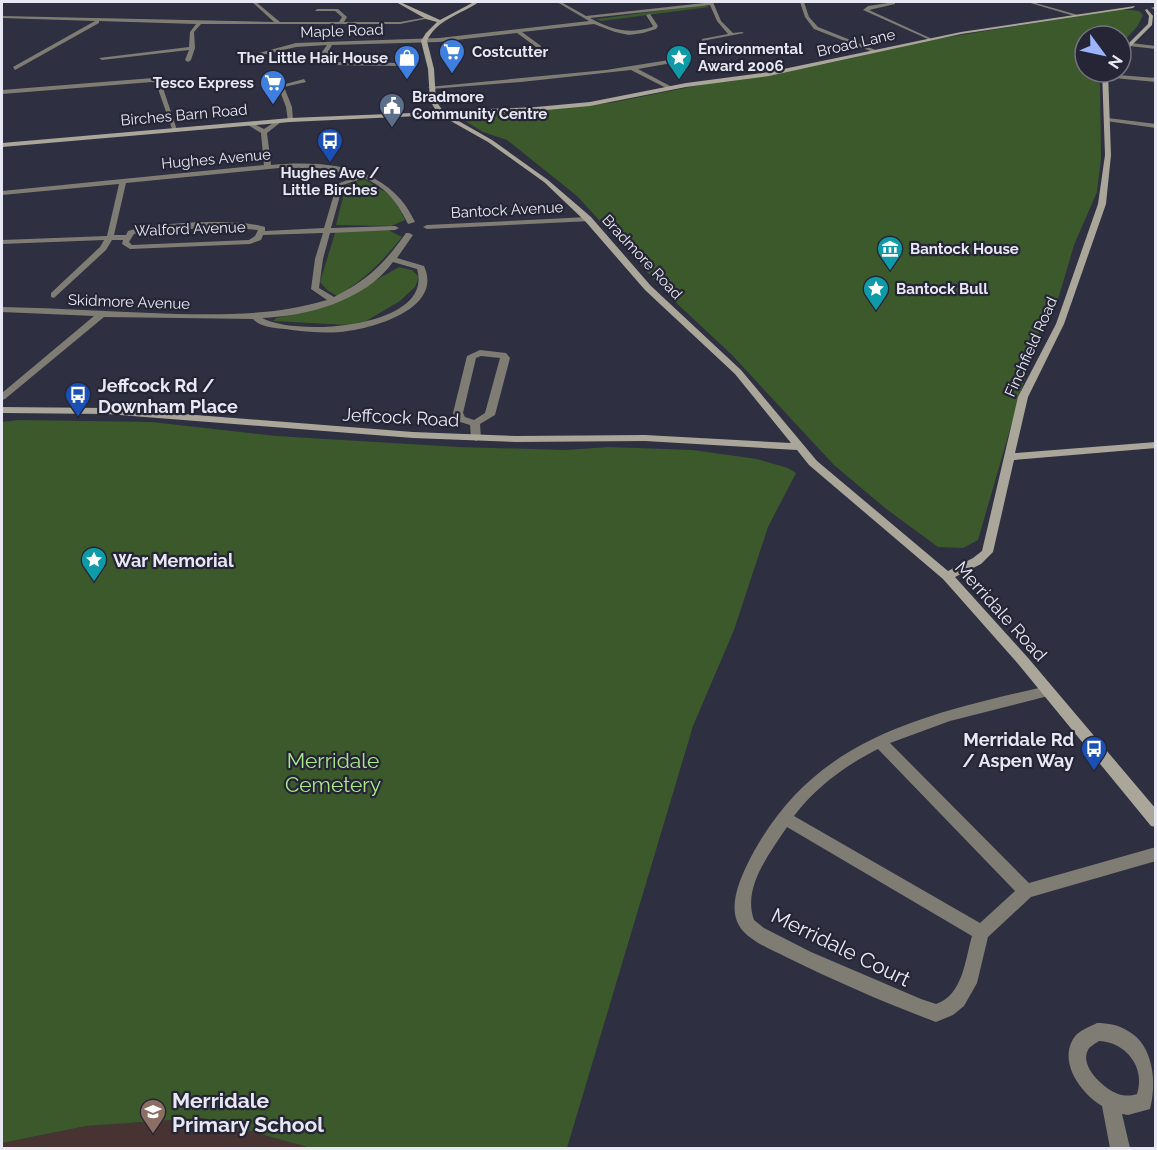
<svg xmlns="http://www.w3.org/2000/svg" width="1157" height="1150" font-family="Raleway,sans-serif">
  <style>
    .education { fill: #473331 }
    .green { fill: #3b592b }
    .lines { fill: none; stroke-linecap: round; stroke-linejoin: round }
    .street { fill: #7f7c74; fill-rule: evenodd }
    .secondary { fill: #aaa699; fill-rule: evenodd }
    .labels { text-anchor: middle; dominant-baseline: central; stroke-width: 4.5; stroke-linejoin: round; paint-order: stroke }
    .far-street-label { font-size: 15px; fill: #e7e8f3; stroke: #252535 }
    .far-poi-label { font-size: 15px; font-weight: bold; fill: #e7e8f3; stroke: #252535; text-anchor: start }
    .poi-label { font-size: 18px; font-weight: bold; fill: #e7e8f3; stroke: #252535; text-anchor: start }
    .street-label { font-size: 18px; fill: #e7e8f3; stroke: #252535 }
    .near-park-label { font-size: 21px; fill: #a9e789; stroke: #252535 }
    .near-street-label { font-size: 21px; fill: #e7e8f3; stroke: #252535 }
    .near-poi-label { font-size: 21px; font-weight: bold; fill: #e7e8f3; stroke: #252535; text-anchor: start }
  </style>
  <rect width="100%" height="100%" fill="#2e2f40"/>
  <polygon class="education" points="202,1118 311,1148 2,1148 2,1143 86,1126"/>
  <g class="green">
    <polygon points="703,5 709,7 601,21 597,19"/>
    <polygon points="1120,9 1139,11 1143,15 1137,27 1121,44 1121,36 1085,36 1085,72 1093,72 1094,80 1100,84 1101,158 1097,192 1074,245 1057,303 1037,336 978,540 963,548 938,547 885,508 834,465 731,354 670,297 577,196 507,140 483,132 462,119 469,114 610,103 700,85 830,63 930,40"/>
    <polygon points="364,179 393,197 405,220 391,226 336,225 346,185"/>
    <path d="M388,230l14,7c-21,26 -37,42 -65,59l-10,-6 -7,-8 15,-49 3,-2z"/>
    <polygon points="399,267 412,270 419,277 415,287 400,301 366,321 348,325 273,321 276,318 300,313 350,295"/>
    <polygon points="19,420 152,422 276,436 459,447 566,450 609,447 693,450 757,459 788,468 796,473 768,527 734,630 693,726 567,1148 311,1148 202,1118 86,1126 2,1143 2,422"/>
  </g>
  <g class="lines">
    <g class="street">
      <polygon points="252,2 256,2 280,22 339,22 342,17 335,11 315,11 317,9 338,9 347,17 344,22 400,22 428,17 430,18 400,24 201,24 194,32 195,48 191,60 188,62 185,60 189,50 102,60 99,58 189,47 190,32 196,24 99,21 99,23 15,70 13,67 95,21 2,18 2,16 274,22"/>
      <path d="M557,2h4l25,14 127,-14 8,19 12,12 9,-1 2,1 -42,8v-2l26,-5 -11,-13 -7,-16 -120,13c20,11 39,17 62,9l1,-1 -7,-11 4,-1 8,12 -2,3 -13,4 -14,2 -14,-3 -21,-8 -72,8 19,14 -2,3 -22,-16 -78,9 -107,3 -4,7 1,7 5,3 70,1 -2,3 -71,-1 -7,-5 -2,-8 5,-7 -31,2 -34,8 -3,-2 37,-10 143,-5 150,-17z"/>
      <polygon points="800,2 804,2 809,17 818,27 878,51 873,52 814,29 805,17"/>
      <polygon points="895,2 895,4 869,10 930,38 930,40 863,10 868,6"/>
      <polygon points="1027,2 1032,2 1078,15 1074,16"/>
      <polygon points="1153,7 1156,7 1156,10 1151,8"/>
      <polygon points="1131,43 1156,46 1156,49 1129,46"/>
      <polygon points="683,54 685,57 672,63 638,69 672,87 670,90 631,70 521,82 431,89 428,87 606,70 669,60"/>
      <polygon points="1105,74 1156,78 1156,82 1103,77"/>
      <polygon points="153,78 161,82 177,130 172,129 156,83 152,82 2,94 2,90"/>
      <polygon points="304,79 306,82 284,87 292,107 293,120 288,121 286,107 278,86"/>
      <polygon points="1108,118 1156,124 1156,128 1106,121"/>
      <path d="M279,119l2,3 -14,11 4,32c55,-5 118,0 144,57l-7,2c-11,-22 -21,-36 -44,-46l-21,7 -12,43 64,-2 4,2 -4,2 -65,3 -7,26 -4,29 15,9c35,-18 49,-32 72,-64h3l4,2 -16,23 27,8c19,41 -46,61 -76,65 -19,3 -38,1 -56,-1 -13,-2 -30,-1 -39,-11l-149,-2 -99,82 -3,1v-7l92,-77 -92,-4v-5c58,1 116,5 174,7 52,1 101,1 151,-14l-16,-11 4,-30 8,-26 -60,2 -2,5 -11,4 -120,5 -8,-5 1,-4h-11l-6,10 -52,48 -3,-1v-4l49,-46 4,-7 -102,4v-4l105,-4 12,-52 -117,11v-4l262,-26 -3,-32 -16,-10 5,-1 14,7zM279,168h39l40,8 -21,8 -13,44 -59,3v-4c-28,-9 -109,-5 -137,4l-2,4h-12l12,-52zM223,227l35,3 -3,6 -6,4 -117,5 -3,-3 5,-8 7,-2zM393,262l24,7c18,59 -121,68 -155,49 45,-2 103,-17 131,-56z"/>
      <polygon points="588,217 592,219 591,221 427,229 423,227 427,225"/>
      <path d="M480,350l26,3 4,5 -15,57 -15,9 1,14 -5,3 -5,-3 -1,-13 -13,-4 -4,-8 14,-57zM481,356l19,2 -15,55 -11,7 -9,-3 -2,-4 13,-55z"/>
      <path d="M1047,686l5,1 2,4 -2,4 -102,26 -60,22 139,140 127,-36v14l-125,36 -43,40 -11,46 -13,23 -11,9 -17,7c-51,-19 -101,-41 -150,-65 -14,-7 -32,-14 -43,-26 -16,-18 -6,-45 3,-64 62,-129 174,-151 301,-181zM878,749l137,142 -35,32 -186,-107c22,-29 52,-51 84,-67zM787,827l185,109c-7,24 -9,59 -36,68l-15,-5 -110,-47 -47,-24 -10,-8c-12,-33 16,-67 33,-93z"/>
      <path d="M1097,1023c11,0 22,2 31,8 26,14 29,53 22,78l-22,6 -6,-1 8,34h-20l-8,-42c-22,-13 -46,-47 -26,-71 5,-5 15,-9 21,-12zM1099,1041c27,1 47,27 38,53 -7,2 -12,2 -19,0 -14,-5 -39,-28 -30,-44 2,-4 7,-6 11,-9z"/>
    </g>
    <g class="secondary">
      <path d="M396,2h4l40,18 34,-18h5c-19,13 -42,17 -52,39l7,28 2,32 7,10 93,-4 54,-5 96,-19 83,-11 192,-40 174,-26 -2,2 -172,26 -192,42 -83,11 -96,19 -54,5 -88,4 44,25 56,40 43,37 60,69 90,84 76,91 131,110 25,-13 9,-7 36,-154 38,-73 42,-120 7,-49 -3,-83h6l3,83 -5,49 -42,120 -36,73 -13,56 141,-11v6l-142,12 -21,92 -12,12 -26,13 74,82 127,150v18l-5,-1 -132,-161 -76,-86 -134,-114 -12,-15 -152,-9 -129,1 -103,-4 -306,-24 -105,-1v-6l105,1 306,24 103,4 129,-1 146,8 -56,-69 -90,-84 -60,-69 -41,-39 -56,-40 -48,-27 -150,7 -288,25v-4l288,-25 147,-6 -7,-11 -2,-32 -7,-28 5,-8 11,-11 -11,-3z"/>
      <polygon points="1147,9 1153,16 1152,25 1121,56 1121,51 1148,24 1149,16 1145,10"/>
    </g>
  </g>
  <defs>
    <symbol id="supermarket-pin" viewBox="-11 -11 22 30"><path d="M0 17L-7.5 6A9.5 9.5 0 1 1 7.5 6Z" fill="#3f7fe0" stroke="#252535"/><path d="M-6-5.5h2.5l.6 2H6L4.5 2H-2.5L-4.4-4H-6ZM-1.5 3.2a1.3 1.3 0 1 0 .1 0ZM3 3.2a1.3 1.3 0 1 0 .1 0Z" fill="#fff"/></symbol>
    <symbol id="shop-pin" viewBox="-11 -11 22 30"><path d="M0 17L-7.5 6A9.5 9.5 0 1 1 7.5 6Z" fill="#3f7fe0" stroke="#252535"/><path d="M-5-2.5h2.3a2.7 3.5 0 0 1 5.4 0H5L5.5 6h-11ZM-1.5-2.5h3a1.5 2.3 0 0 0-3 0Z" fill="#fff"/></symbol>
    <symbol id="sight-pin" viewBox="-11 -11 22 30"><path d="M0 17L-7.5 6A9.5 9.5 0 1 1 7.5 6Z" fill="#0f9aa8" stroke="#252535"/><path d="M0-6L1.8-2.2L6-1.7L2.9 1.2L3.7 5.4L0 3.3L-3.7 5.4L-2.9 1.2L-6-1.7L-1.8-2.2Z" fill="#fff"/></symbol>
    <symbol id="civic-pin" viewBox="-11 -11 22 30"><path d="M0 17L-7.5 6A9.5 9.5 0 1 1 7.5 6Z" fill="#5c6f8a" stroke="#252535"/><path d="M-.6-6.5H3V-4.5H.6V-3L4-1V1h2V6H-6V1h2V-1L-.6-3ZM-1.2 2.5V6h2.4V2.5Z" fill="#fff"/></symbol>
    <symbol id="bus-pin" viewBox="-11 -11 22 30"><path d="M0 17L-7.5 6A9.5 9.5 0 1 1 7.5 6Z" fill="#1a4fb4" stroke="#252535"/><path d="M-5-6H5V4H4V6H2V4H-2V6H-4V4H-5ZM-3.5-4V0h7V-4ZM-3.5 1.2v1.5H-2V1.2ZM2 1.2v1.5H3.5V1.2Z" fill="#fff"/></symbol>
    <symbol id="museum-pin" viewBox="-11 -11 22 30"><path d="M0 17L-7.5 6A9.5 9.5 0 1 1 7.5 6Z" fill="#0f9aa8" stroke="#252535"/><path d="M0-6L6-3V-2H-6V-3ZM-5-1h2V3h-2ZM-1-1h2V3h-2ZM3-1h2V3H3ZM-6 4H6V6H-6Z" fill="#fff"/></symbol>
    <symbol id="school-pin" viewBox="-11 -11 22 30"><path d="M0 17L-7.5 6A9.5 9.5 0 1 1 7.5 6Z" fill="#8d6e63" stroke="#252535"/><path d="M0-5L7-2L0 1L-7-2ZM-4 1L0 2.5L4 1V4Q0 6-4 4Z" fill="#fff"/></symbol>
  </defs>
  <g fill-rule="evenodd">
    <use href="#supermarket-pin" x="437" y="37" width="30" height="40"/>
    <use href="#shop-pin" x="392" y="43" width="30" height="40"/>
    <use href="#sight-pin" x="664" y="43" width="30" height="40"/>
    <use href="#supermarket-pin" x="258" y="68" width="30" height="40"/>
    <use href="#civic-pin" x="377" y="91" width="30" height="40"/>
    <use href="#bus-pin" x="315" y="126" width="30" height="40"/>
    <use href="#museum-pin" x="875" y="234" width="30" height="40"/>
    <use href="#sight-pin" x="861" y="274" width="30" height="40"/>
    <use href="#bus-pin" x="63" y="380" width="30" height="40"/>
    <use href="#sight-pin" x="79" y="545" width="30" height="40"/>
    <use href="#bus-pin" x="1079" y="734" width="30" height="40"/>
    <use href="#school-pin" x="138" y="1097" width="30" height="40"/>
  </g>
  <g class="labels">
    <g class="far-street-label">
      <text transform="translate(342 31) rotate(-2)">Maple Road</text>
      <text transform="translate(856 43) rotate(-13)">Broad Lane</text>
      <text transform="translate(184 115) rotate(-5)">Birches Barn Road</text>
      <text transform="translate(216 159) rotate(-5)">Hughes Avenue</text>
      <text transform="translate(507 210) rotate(-3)">Bantock Avenue</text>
      <text transform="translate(190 229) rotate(-2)">Walford Avenue</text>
      <text transform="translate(642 257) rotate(47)">Bradmore Road</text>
      <text transform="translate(129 302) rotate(2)">Skidmore Avenue</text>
      <text transform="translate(1031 347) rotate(-66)">Finchfield Road</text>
    </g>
    <g class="far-poi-label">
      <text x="698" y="49">Environmental<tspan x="698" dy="17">Award 2006</tspan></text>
      <text x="472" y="52">Costcutter</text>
      <text x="388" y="58" text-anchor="end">The Little Hair House</text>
      <text x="254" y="83" text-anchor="end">Tesco Express</text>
      <text x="412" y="97">Bradmore<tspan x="412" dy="17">Community Centre</tspan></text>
      <text x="330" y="173" text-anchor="middle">Hughes Ave /<tspan x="330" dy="17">Little Birches</tspan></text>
      <text x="910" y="249">Bantock House</text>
      <text x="896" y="289">Bantock Bull</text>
    </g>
    <g class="poi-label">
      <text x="98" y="385">Jeffcock Rd /<tspan x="98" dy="21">Downham Place</tspan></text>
      <text x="113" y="560">War Memorial</text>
      <text x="1074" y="739" text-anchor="end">Merridale Rd<tspan x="1074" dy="21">/ Aspen Way</tspan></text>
    </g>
    <g class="street-label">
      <text transform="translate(401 417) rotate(3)">Jeffcock Road</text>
      <text transform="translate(1001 611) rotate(48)">Merridale Road</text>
    </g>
    <g class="near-park-label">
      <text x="333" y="760">Merridale<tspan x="333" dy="24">Cemetery</tspan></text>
    </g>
    <g class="near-street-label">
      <text transform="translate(841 947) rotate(26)">Merridale Court</text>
    </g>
    <g class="near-poi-label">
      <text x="172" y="1100">Merridale<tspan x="172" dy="24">Primary School</tspan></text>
    </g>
  </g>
  <rect width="1157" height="1150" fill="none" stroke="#e7e8f3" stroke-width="6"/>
  <g transform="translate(1103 54) rotate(123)"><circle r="28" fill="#252535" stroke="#737381" stroke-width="1.5"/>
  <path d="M0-4.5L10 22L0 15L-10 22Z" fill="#9bb4fd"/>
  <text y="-9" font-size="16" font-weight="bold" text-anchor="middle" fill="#e7e8f3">N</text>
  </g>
</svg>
